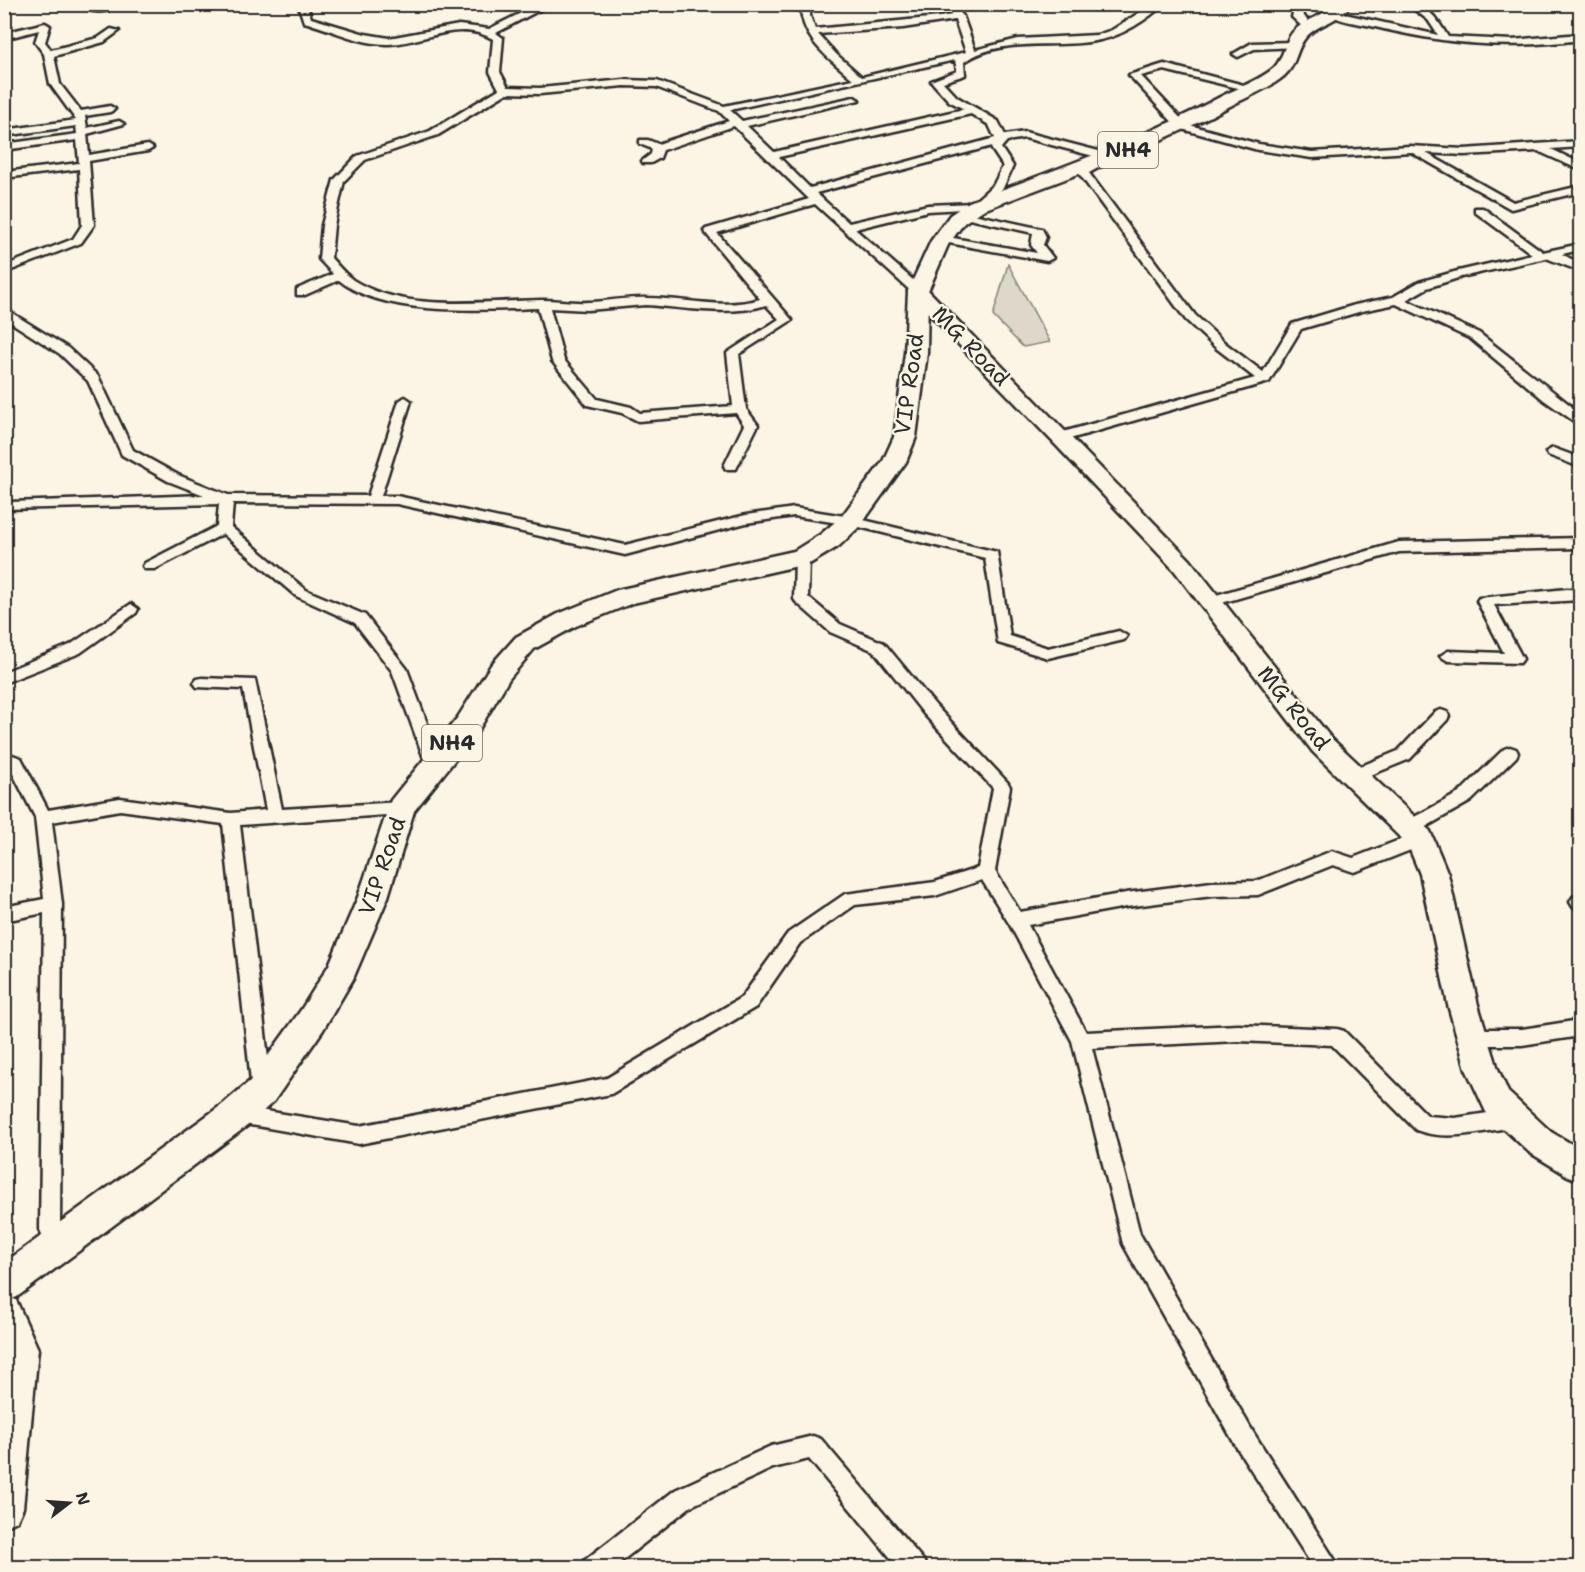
<svg xmlns="http://www.w3.org/2000/svg" width="1585" height="1572" font-family="'Shantell Sans',sans-serif">
  <style>
    .green { fill: #ded8ca; stroke: #84827a; stroke-width: 1.5 }
    .lines { fill: none; stroke-linecap: round; stroke-linejoin: round }
    .minor-casing { stroke: #2b2b2b; stroke-width: 5 }
    .primary-casing { stroke: #2b2b2b; stroke-width: 5 }
    .trunk-casing { stroke: #2b2b2b; stroke-width: 5 }
    .minor { fill: #fcf5e5; fill-rule: evenodd }
    .primary { fill: #fcf5e5; fill-rule: evenodd }
    .trunk { fill: #fcf5e5; fill-rule: evenodd }
    .labels { text-anchor: middle; dominant-baseline: central; stroke-width: 5; stroke-linejoin: round; paint-order: stroke }
    .shield { fill: #fcf5e5; stroke: #6a6863; stroke-width: 1.5 }
    .shield-label { font-size: 21px; font-weight: bold; fill: #2b2b2b }
    .street-label { font-size: 22px; fill: #2b2b2b; stroke: #fcf5e5 }
  </style>
  <rect width="100%" height="100%" fill="#fcf5e5"/>
  <filter id="ink" filterUnits="userSpaceOnUse"><feTurbulence type="fractalNoise" baseFrequency=".0167" numOctaves="2"/><feDisplacementMap in="SourceGraphic" scale="12" xChannelSelector="R" yChannelSelector="G"/><feConvolveMatrix kernelMatrix="1 2 1 2 8 2 1 2 1" color-interpolation-filters="sRGB"/></filter>
  <g filter="url(#ink)">
    <polygon class="green" points="1008,264 1050,342 1023,347 993,316"/>
    <g class="lines">
      <defs>
        <g id="minor">
          <path d="M77,4h42c-12,11 -30,9 -42,0z"/>
          <path d="M298,4h9l4,14 54,16 24,4 70,-13 30,4 50,-25h12l-55,29 7,5 -3,34 8,15 32,1 84,-8 33,1 67,25 129,-27c-24,-21 -53,-40 -52,-75h10l-1,12 5,13 125,-12 12,-2 -9,-11h10l10,12 12,34 43,-11 79,-4 15,-5 41,-26h11c-16,15 -42,32 -64,36 -44,10 -96,-5 -136,22l1,13 -22,7 14,15 41,24 7,14 20,-3 89,23v4l-25,14 106,142 30,28 38,29 29,-48 63,-19 38,-8 26,-15 35,-10 78,-18 -57,-42v-4h8l60,44 37,-8v6l-18,4 18,10v7l-34,-13 -85,19 -34,11 -21,12 73,33 101,80v10l-5,-1 -31,-22 -73,-61 -75,-35 -34,7 -61,18 -32,53 -203,58h-10l-2,-3 2,-3 199,-56 -39,-30 -30,-28 -108,-148 23,-14 -76,-20 -18,3 -6,7 12,18 -10,22 -23,20 -52,3 -73,18 67,59v6h-8l-99,-90 -98,29 75,87 -53,34 7,55 12,16 -22,44h-10l-2,-3 20,-41 -8,-12 -98,8 -16,-8 -35,-8 -35,-44 -14,-53c-55,2 -154,9 -199,-28l-34,15h-8v-6l36,-15 -14,-15 3,-34 12,-45 23,-24 73,-25 69,-42 -9,-17 3,-33c-35,-20 -67,3 -104,5 -28,1 -59,-15 -85,-22zM955,20l11,32 -104,25 -26,-23 -18,-20 85,-6zM955,60l2,11 -26,10 18,20 15,8 -190,43 -27,-26 112,-26 -5,-3 -112,24 -12,-11zM624,86l32,1 63,24 10,10 -71,23 -10,-4h-8v4l12,5 -1,5 -9,7 1,2h8l9,-5 3,-8 71,-24 75,73 -103,30 -2,2 56,68c-35,11 -77,-1 -113,-1 -20,-1 -40,4 -59,4 -16,1 -31,-2 -46,-2 -58,1 -137,13 -189,-20 -8,-6 -15,-14 -22,-22l3,-33 10,-44 21,-21 73,-25 69,-42 33,1zM971,114l18,11 6,13 -185,50 -31,-31zM992,146l-1,2 12,18 -9,18 -21,19 -45,2 -79,18 -33,-30zM645,305c38,2 84,12 121,0l13,14 -52,34 6,53 -93,7 -9,-6 -34,-8 -33,-39 -14,-52 38,2z"/>
          <polygon points="1308,4 1321,4 1302,13 1313,29 1308,32 1292,17 1294,10"/>
          <path d="M1407,4c21,0 31,16 41,33l64,3 68,-6v6c-76,10 -135,4 -209,-14 -12,-3 -30,-4 -40,-11l5,-3 102,23 -10,-15z"/>
          <polygon points="45,23 50,26 45,42 51,50 98,38 111,29 119,31 104,42 54,56 60,84 81,111 110,106 115,109 110,112 85,116 87,128 119,121 124,124 87,134 89,155 148,145 153,148 148,151 89,161 94,225 81,243 4,273 4,266 73,239 82,225 79,169 4,178 4,172 79,163 77,140 4,150 4,144 77,134 76,126 4,136 4,130 76,120 50,84 44,54 35,42 39,30 4,39 4,33"/>
          <polygon points="1294,42 1297,43 1297,47 1254,49 1238,57 1233,54 1252,43"/>
          <polygon points="1164,64 1255,88 1250,91 1164,70 1141,76 1186,124 1259,144 1312,152 1410,146 1464,149 1580,141 1580,147 1551,149 1580,163 1580,170 1538,151 1464,155 1426,153 1513,202 1580,186 1580,192 1511,209 1411,152 1312,158 1258,150 1178,128 1129,75"/>
          <polygon points="964,212 1042,229 1046,237 1043,245 1053,258 1047,261 938,241 936,239 942,236 1037,253 1031,245 1033,233 960,217 958,215"/>
          <polygon points="4,308 68,348 98,376 133,450 178,475 228,495 368,496 399,401 405,397 411,401 381,496 397,496 625,545 746,515 794,508 851,517 997,552 1010,636 1048,648 1119,631 1127,636 1124,640 1048,658 998,643 985,558 851,525 794,516 746,523 625,555 397,504 233,503 231,527 306,590 365,615 407,669 442,764 440,768 428,768 426,764 392,671 355,623 296,596 223,534 155,569 145,569 143,566 145,563 217,526 219,504 4,509 4,500 11,502 204,495 168,481 122,455 88,381 60,354 4,318"/>
          <polygon points="1553,448 1580,458 1580,467 1548,455 1546,452"/>
          <polygon points="1580,538 1580,548 1399,552 1211,606 1204,601 1206,598 1399,542"/>
          <path d="M802,552l7,5 -1,40 32,27 44,19 52,63 72,77 2,4 -15,84 25,41 106,-19 86,-11 45,-1 75,-30 21,7 67,-26 6,2 2,5 -2,5 -66,26 -6,2 -21,-7 -75,30 -46,1 -86,11 -98,18 58,107 152,-7 99,4 7,2 84,85 27,2 59,-9 7,3 3,6 -3,6 -7,3c-31,4 -67,15 -98,3l-84,-85 -94,-4 -146,7 48,186 113,198 87,136h-26l-77,-120 -114,-204 -51,-203 -62,-116 -28,-45 -47,16 -80,9 -55,38 -44,64 -145,87 -252,50 -131,-23 -3,-6 3,-6 7,-3 124,20 248,-48 135,-81 46,-64 57,-39 90,-12 43,-14 15,-80 -69,-74 -50,-63 -44,-19 -34,-30 -2,-3 1,-42z"/>
          <polygon points="1567,589 1580,590 1580,600 1494,605 1523,659 1520,663 1448,661 1440,656 1448,651 1504,653 1477,601 1479,598"/>
          <polygon points="131,604 138,609 136,613 80,653 4,683 4,672 70,645"/>
          <polygon points="202,678 255,680 282,809 401,802 407,804 409,808 407,812 401,814 240,825 272,1091 269,1097 262,1099 255,1097 252,1091 223,824 120,810 52,822 62,904 60,1230 68,1247 65,1254 58,1257 51,1254 40,1230 44,913 4,921 4,907 44,899 35,817 9,766 4,764 4,752 21,758 48,810 120,798 231,813 266,810 243,689 197,687 194,683 197,679"/>
          <polygon points="1441,710 1447,712 1449,716 1447,720 1410,759 1361,779 1349,779 1347,775 1349,771 1398,751 1435,712"/>
          <polygon points="1510,747 1516,749 1518,753 1516,757 1471,801 1415,833 1409,834 1403,833 1401,828 1403,823 1459,793 1504,749"/>
          <polygon points="1580,895 1580,909 1573,907 1570,902 1573,897"/>
          <polygon points="1580,1020 1580,1036 1522,1045 1472,1045 1465,1043 1463,1037 1465,1031 1472,1029 1522,1029"/>
          <polygon points="813,1436 821,1439 923,1560 927,1568 899,1568 809,1459 773,1468 691,1506 613,1568 581,1568 585,1560 675,1490 771,1446"/>
        </g>
        <g id="primary">
          <polygon points="918,285 925,287 1190,560 1331,738 1430,831 1448,874 1478,1005 1498,1069 1508,1092 1551,1132 1580,1149 1580,1181 1568,1176 1529,1152 1486,1112 1466,1069 1448,1005 1420,874 1408,845 1313,752 1174,570 1053,442 911,295 908,291 911,287"/>
          <polygon points="4,1295 16,1300 38,1349 23,1508 17,1521 4,1527"/>
        </g>
        <path id="trunk" d="M1335,4h16c-13,19 -30,18 -44,32 -11,11 -10,29 -23,40 -14,12 -35,20 -52,29 -79,43 -165,73 -249,105l-19,13 -16,22 -20,46 -1,62 -11,84 -10,25 -46,64 -21,20 -28,17 -178,40 -57,23 -42,23 -25,30 -31,52 -64,80 -26,86 -35,82 -30,51 -49,71 -27,25 -230,171 -13,5v-39l219,-159 27,-23 51,-71 28,-45 29,-68 33,-97 67,-83 33,-52 25,-28 42,-23 59,-24 177,-39 27,-17 21,-18 41,-55 11,-24 11,-84 3,-62 23,-50 19,-26 19,-13c86,-32 172,-62 253,-106 16,-8 38,-16 52,-28 11,-11 10,-29 22,-39 12,-11 28,-13 39,-25z"/>
      </defs>
      <use href="#minor" class="minor-casing"/>
      <use href="#primary" class="primary-casing"/>
      <use href="#trunk" class="trunk-casing"/>
      <use href="#minor" class="minor"/>
      <use href="#primary" class="primary"/>
      <use href="#trunk" class="trunk"/>
    </g>
  </g>
  <g class="labels">
    <g class="shield">
      <rect x="1098" y="132" width="60" height="36" rx="4.5"/>
      <rect x="422" y="725" width="60" height="36" rx="4.5"/>
    </g>
    <g class="shield-label">
      <text x="1128" y="150">NH4</text>
      <text x="452" y="743">NH4</text>
    </g>
    <g class="street-label">
      <text transform="translate(971 346) rotate(46)">MG Road</text>
      <text transform="translate(909 384) rotate(-82)">VIP Road</text>
      <text transform="translate(1294 708) rotate(51)">MG Road</text>
      <text transform="translate(382 866) rotate(-71)">VIP Road</text>
    </g>
  </g>
  <rect width="1585" height="1572" fill="none" stroke="#fcf5e5" stroke-width="24"/>
  <rect x="12" y="12" width="1561" height="1548" fill="none" stroke="#2b2b2b" stroke-width="2" filter="url(#ink)"/>
  <g transform="translate(69 1503) rotate(73)" stroke="#fcf5e5" stroke-width="4.5" paint-order="stroke">
  <path d="M0-4.5L10 22L0 15L-10 22Z" fill="#2b2b2b"/>
  <text y="-9" font-size="16" font-weight="bold" text-anchor="middle" fill="#2b2b2b">N</text>
  </g>
</svg>
